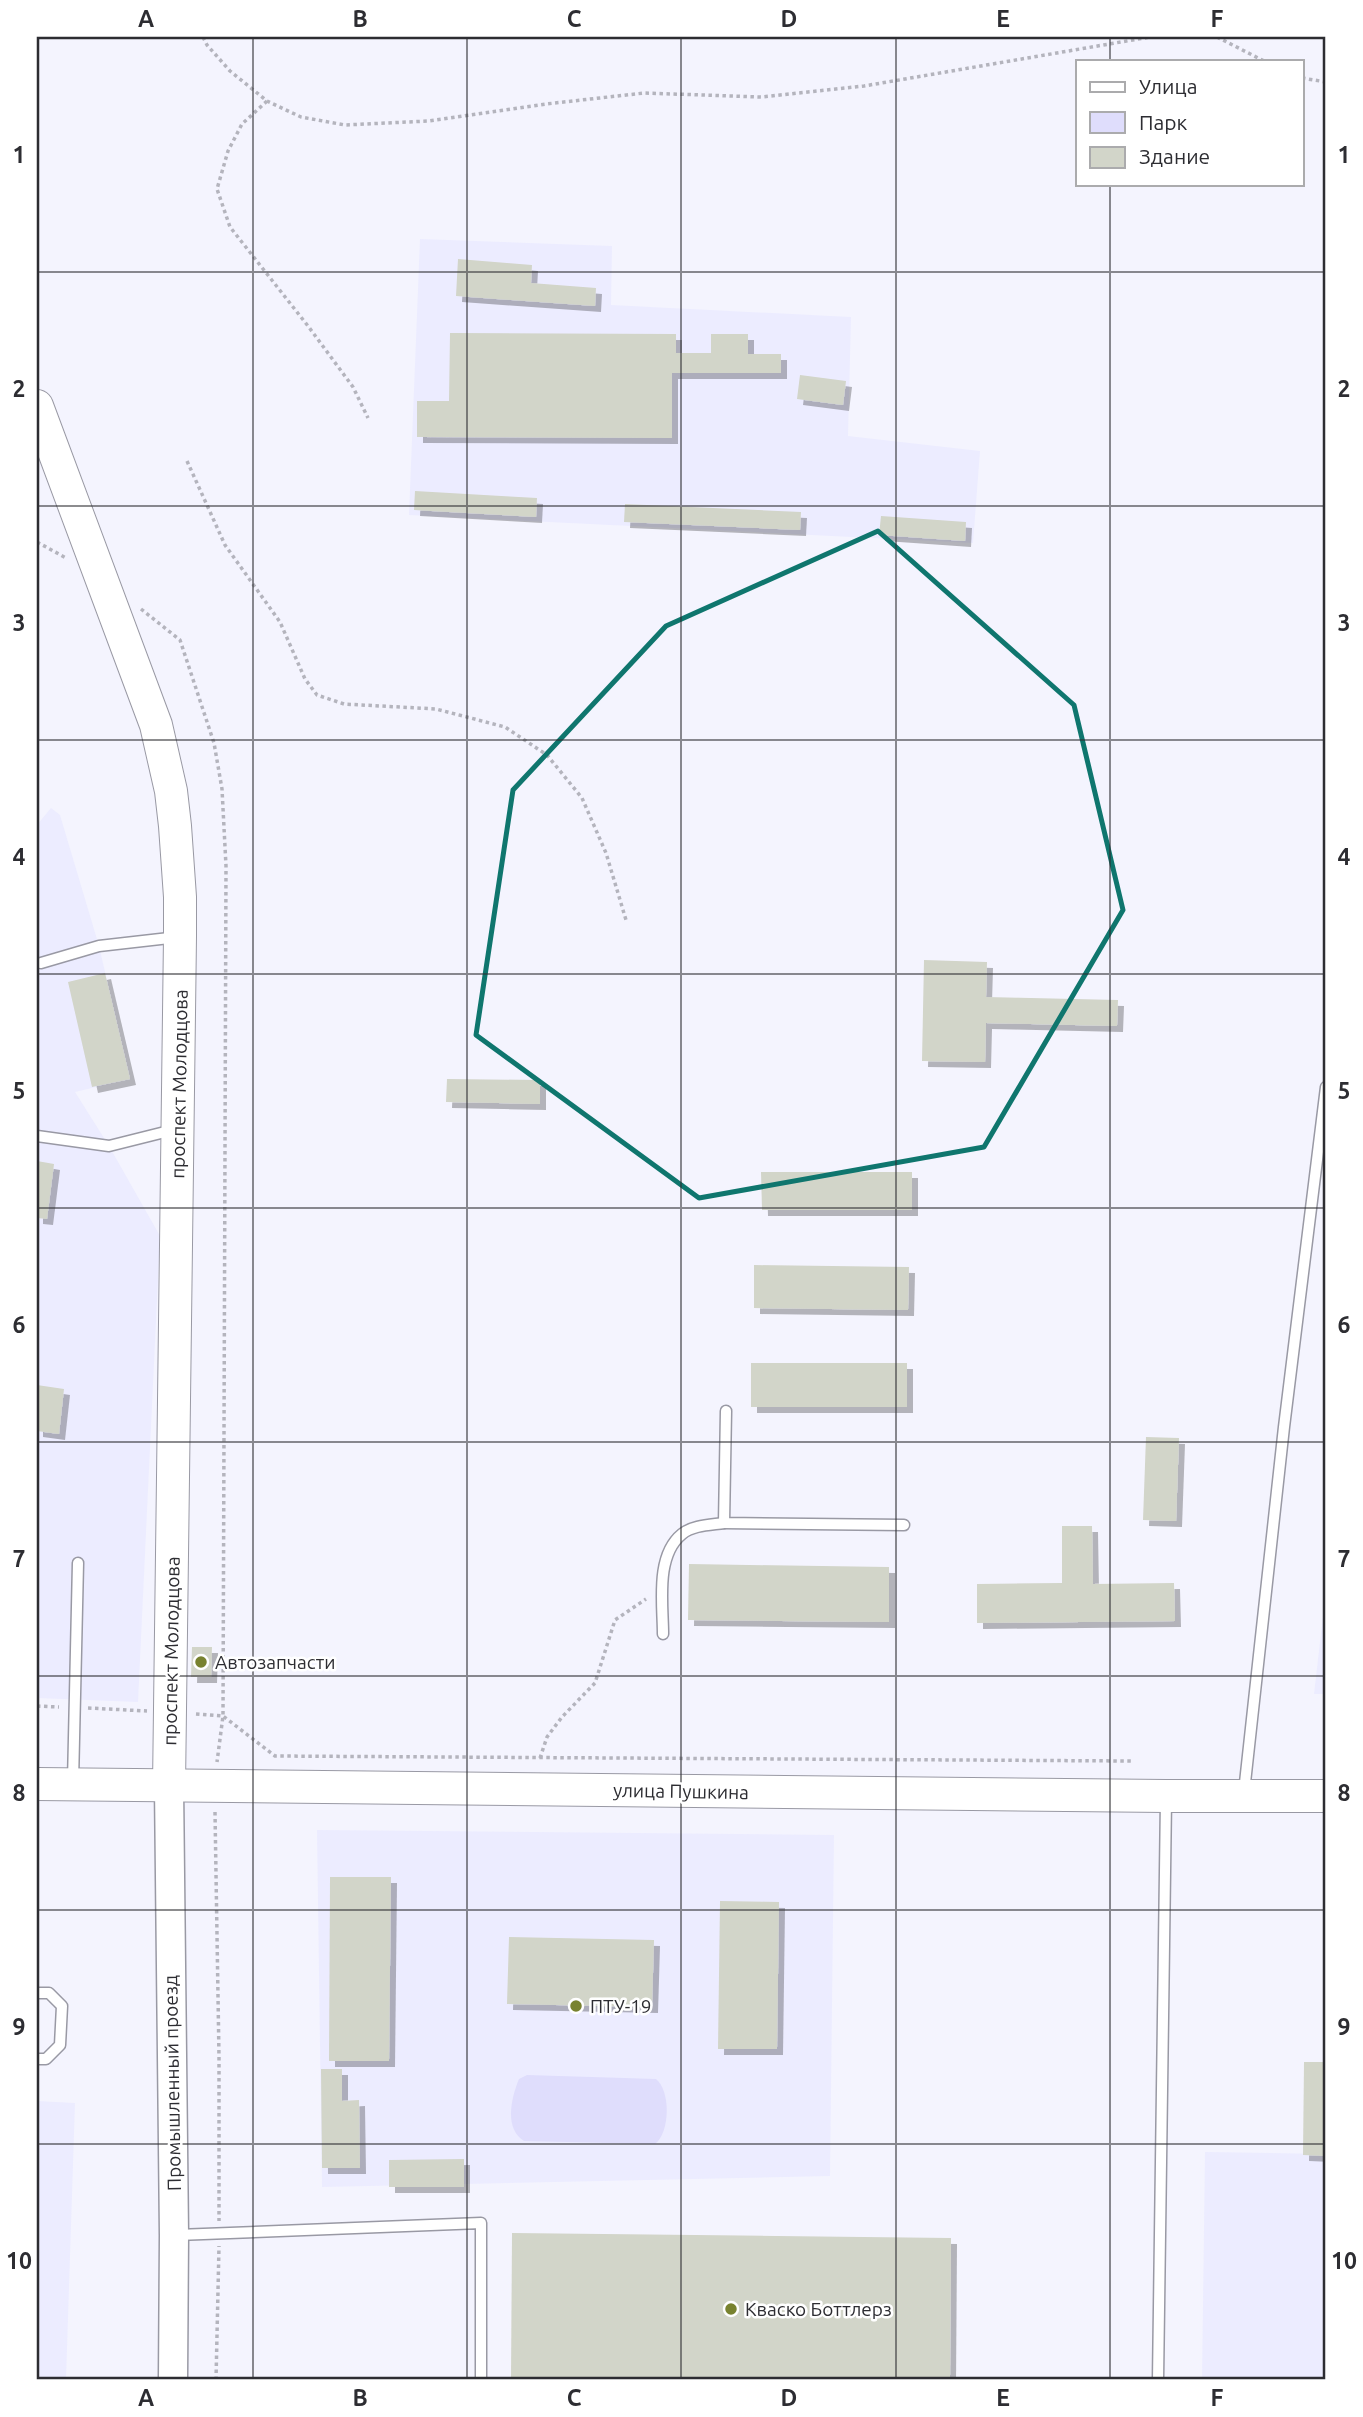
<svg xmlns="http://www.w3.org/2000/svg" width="1363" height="2417" font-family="Ubuntu,sans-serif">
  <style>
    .built { fill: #ececff }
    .green { fill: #dfddfc }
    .building { fill: #d2d5c9; filter: url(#shadow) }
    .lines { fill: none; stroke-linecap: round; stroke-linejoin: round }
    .service-casing { stroke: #9999a4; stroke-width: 13 }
    .tertiary-casing { stroke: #9999a4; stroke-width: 31 }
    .secondary-casing { stroke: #9999a4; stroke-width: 34 }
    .path { stroke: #b4b4bd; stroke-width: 3.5; stroke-dasharray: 3.5 3.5; stroke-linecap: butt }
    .service { stroke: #fff; stroke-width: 10 }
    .tertiary { stroke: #fff; stroke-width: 28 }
    .secondary { stroke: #fff; stroke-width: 32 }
    .marked { fill: none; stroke: #0f766e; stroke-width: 5; stroke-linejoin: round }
    .grid { fill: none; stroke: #2d2d32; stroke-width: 2; stroke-opacity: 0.55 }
    .poi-dot { fill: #78822f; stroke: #fff; stroke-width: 2.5 }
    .labels { text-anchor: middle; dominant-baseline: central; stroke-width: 5; stroke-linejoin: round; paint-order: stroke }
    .street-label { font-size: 19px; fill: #2d2d32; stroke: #fff }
    .poi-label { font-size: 19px; fill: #2d2d32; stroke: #fff; text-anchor: start }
    .neatline { fill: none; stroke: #2d2d32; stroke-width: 2.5 }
    .grid-label { font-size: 23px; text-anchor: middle; font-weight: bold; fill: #2d2d32 }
  </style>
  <defs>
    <filter id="shadow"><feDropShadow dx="6" dy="6" stdDeviation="0" flood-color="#0004"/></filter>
  </defs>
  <rect width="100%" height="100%" fill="#f4f4fe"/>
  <g class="built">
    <polygon points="420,239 612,246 611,305 851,317 848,436 980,451 973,543 409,515"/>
    <polygon points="51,808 60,815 99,946 130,1079 75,1092 109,1146 160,1236 138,1702 37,1698 37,825"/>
    <polygon points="1326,1590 1326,1694 1314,1694"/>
    <polygon points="317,1830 834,1835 830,2176 322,2187"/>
    <polygon points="37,2101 75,2103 66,2380 37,2380"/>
    <polygon points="1205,2152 1326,2154 1326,2380 1202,2380"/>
  </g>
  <path class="green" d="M527,2075l129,4c15,12 14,54 -1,65l-131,-3c-20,-12 -13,-43 -5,-62z"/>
  <g class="building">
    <polygon points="458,259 532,265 531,283 596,288 595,306 456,296"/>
    <polygon points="450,333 676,334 676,353 711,353 711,334 748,334 748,354 781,354 781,373 672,373 672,438 417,437 417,401 449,401"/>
    <polygon points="800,375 846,381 843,405 797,399"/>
    <polygon points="415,491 537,498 536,517 414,510"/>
    <polygon points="625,504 801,512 800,530 624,522"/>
    <polygon points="881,516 966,522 965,541 879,535"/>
    <polygon points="924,960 987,962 986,997 1118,1000 1117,1026 986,1023 985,1062 922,1061"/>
    <polygon points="105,973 130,1079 92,1087 68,982"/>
    <polygon points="447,1079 540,1080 540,1104 446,1102"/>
    <polygon points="37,1161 54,1164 47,1219 37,1218"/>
    <polygon points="761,1172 912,1172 912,1210 762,1210"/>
    <polygon points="754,1265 909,1267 908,1310 754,1308"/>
    <rect x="751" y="1363" width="156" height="44"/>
    <polygon points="37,1385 64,1389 59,1434 37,1431"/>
    <polygon points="1146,1437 1179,1438 1176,1521 1143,1520"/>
    <polygon points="1062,1526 1092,1526 1093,1584 1174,1583 1175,1621 977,1623 977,1584 1062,1583"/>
    <polygon points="689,1564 889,1567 889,1622 688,1620"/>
    <polygon points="192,1647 212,1647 211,1677 191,1677"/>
    <polygon points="330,1877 391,1877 389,2061 329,2061"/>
    <polygon points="720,1901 779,1902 777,2049 718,2049"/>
    <polygon points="509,1937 654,1940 652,2007 507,2004"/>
    <polygon points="1304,2062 1326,2062 1326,2156 1303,2155"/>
    <polygon points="321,2069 342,2069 342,2101 359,2100 360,2168 322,2168"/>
    <polygon points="464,2159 464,2187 389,2187 389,2160"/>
    <polygon points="512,2233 951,2238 950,2380 511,2380"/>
  </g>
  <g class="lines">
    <defs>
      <g id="service">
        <polyline points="41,963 99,946 178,937"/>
        <polyline points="37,1136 109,1146 173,1130"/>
        <polyline points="726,1411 724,1523 904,1525"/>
        <path d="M663,1634c0,-30 -8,-78 19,-100 11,-9 28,-9 42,-11"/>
        <polyline points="73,1782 78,1563"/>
        <polyline points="1244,1792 1284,1427 1326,1087"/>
        <polyline points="37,1993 49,1993 62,2006 60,2045 46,2059 37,2059"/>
        <polyline points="177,2235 481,2223 481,2380"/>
        <polyline points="1158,2380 1166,1799"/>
      </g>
      <polyline id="tertiary" points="169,1786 174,2235 173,2380"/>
      <g id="secondary">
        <polyline points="37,406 156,725 171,791 175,826 180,897 180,936 169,1786"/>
        <polyline points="37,1784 1166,1796 1326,1796"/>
      </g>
    </defs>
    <use href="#service" class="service-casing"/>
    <use href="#tertiary" class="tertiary-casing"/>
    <use href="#secondary" class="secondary-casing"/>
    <g class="path">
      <polyline points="203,37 207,45 230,71 267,101 301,117 345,125 428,121 546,104 644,93 761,97 864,86 1150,37"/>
      <polyline points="1217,37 1264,61"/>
      <polyline points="1302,78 1326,82"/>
      <polyline points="267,101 242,124 228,151 217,189 230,227 308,326 353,387 368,418"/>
      <polyline points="187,461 225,545 280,622 305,679 317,695 344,704 436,709 505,727 547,755 582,798 606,853 626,920"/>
      <polyline points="37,542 66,558"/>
      <polyline points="141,609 180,640 214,743 222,789 226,866 223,1716 217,1762"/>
      <polyline points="37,1706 59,1707"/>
      <polyline points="88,1708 147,1711"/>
      <polyline points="196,1714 223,1716 275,1756 1131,1761"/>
      <polyline points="540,1758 547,1737 562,1717 595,1683 615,1620 646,1599"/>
      <polyline points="215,1812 219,2057 219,2221"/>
      <polyline points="216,2380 219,2246"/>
    </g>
    <use href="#service" class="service"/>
    <use href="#tertiary" class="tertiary"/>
    <use href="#secondary" class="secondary"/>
  </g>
  <path class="marked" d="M878,531l196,174 49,205 -139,237 -285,51 -223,-163 37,-245 153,-164z"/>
  <path class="grid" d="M253,37v2343M467,37v2343M681,37v2343M896,37v2343M1110,37v24M1110,184v2196M37,272h1289M37,506h1289M37,740h1289M37,974h1289M37,1208h1289M37,1442h1289M37,1676h1289M37,1910h1289M37,2144h1289"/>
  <g class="poi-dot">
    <circle cx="201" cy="1662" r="7"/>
    <circle cx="576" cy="2006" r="7"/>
    <circle cx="731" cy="2309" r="7"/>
  </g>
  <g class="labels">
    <g class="street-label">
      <text transform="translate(179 1084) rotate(-89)">проспект Молодцова</text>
      <text transform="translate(171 1651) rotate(-89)">проспект Молодцова</text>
      <text transform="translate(681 1791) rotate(1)">улица Пушкина</text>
      <text transform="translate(172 2083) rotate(-91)">Промышленный проезд</text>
    </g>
    <g class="poi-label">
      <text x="215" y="1662">Автозапчасти</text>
      <text x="590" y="2006">ПТУ-19</text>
      <text x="745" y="2309">Кваско Боттлерз</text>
    </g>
  </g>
  <rect width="1363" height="2417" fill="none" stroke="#ffffff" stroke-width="77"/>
  <rect x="1076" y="60" width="228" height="126" fill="#ffffff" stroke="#ababad" stroke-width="2"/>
  <rect x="1090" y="82" width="35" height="10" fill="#ffffff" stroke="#ababad" stroke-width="2"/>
  <text x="1139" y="94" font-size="21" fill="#2d2d32">Улица</text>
  <rect x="1090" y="112" width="35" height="21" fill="#dfddfc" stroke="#ababad" stroke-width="2"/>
  <text x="1139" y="130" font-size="21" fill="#2d2d32">Парк</text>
  <rect x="1090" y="147" width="35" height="21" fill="#d2d5c9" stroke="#ababad" stroke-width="2"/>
  <text x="1139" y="164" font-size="21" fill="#2d2d32">Здание</text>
  <rect x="38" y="38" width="1286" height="2340" class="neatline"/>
  <g class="grid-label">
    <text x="146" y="27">A</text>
    <text x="360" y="27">B</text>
    <text x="574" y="27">C</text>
    <text x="789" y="27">D</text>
    <text x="1003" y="27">E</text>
    <text x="1217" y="27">F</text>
    <text x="19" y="163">1</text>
    <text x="1344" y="163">1</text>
    <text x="19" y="397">2</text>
    <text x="1344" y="397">2</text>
    <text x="19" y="631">3</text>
    <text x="1344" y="631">3</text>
    <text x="19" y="865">4</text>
    <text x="1344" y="865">4</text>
    <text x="19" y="1099">5</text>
    <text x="1344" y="1099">5</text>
    <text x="19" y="1333">6</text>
    <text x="1344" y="1333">6</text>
    <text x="19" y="1567">7</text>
    <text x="1344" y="1567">7</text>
    <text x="19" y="1801">8</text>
    <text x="1344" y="1801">8</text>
    <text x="19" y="2035">9</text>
    <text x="1344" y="2035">9</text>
    <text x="19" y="2269">10</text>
    <text x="1344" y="2269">10</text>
    <text x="146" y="2406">A</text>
    <text x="360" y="2406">B</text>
    <text x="574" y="2406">C</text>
    <text x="789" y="2406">D</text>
    <text x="1003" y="2406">E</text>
    <text x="1217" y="2406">F</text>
  </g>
</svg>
